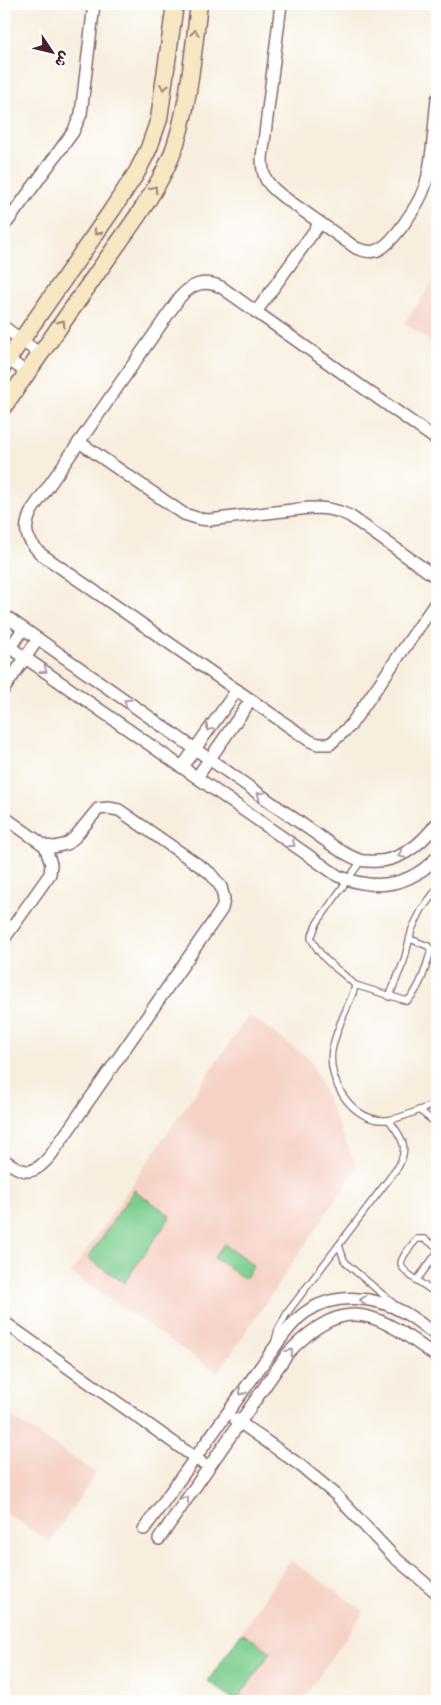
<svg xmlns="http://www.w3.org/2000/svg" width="441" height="1705" font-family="'Balsamiq Sans','Playpen Sans Arabic',sans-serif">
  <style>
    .built { fill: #f6d1c5 }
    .pitch { fill: #7acc8d; stroke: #62765c }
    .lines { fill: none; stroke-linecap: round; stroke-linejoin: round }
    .lane-casing { stroke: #87676a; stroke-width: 8 }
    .street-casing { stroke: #87676a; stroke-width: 14 }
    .secondary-casing { stroke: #87676a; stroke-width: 19 }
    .lane { stroke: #fff; stroke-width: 5.5 }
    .street { stroke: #fff; stroke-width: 11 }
    .secondary { stroke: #f7e8c3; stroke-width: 16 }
    .oneway { stroke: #a08477 }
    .oneway2 { stroke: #ae9aa0 }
  </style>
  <rect width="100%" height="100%" fill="#fff"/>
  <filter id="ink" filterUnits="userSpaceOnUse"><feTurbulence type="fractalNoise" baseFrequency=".02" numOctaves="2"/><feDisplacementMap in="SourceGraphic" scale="10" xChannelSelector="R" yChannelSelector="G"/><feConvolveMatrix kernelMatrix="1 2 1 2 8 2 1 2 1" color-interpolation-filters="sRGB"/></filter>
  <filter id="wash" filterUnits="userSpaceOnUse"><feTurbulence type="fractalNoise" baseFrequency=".0096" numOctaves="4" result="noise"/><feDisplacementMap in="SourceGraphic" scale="20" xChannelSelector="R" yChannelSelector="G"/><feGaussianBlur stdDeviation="1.12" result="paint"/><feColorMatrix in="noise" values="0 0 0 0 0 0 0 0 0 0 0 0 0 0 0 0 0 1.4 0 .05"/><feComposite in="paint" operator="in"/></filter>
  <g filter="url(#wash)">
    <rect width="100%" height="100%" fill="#f7eede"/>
    <g class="built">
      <polygon points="437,277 437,346 404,323"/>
      <polygon points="249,1015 310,1059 357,1168 218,1373 71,1273"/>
      <polygon points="4,1412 96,1473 50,1542 4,1512"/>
      <polygon points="290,1560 364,1611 302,1701 237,1701 208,1681"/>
    </g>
    <g class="pitch">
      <polygon points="134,1190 171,1216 124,1283 88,1258"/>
      <polygon points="224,1244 254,1265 245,1279 214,1258"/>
      <polygon points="242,1632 271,1652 236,1701 208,1681"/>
    </g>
  </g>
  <g filter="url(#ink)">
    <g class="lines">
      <defs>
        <g id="lane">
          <path d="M361,861l-44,62 -6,15c13,26 25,28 44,47 -1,9 -6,16 -9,25 -6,13 -11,26 -14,40 -5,31 20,72 54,70 13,0 38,-12 51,-17"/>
          <path d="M355,985l52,16c13,-11 19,-34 24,-51l-3,-4 -18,-7"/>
          <polyline points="389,997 404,961 412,929 422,909 437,889"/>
          <polyline points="419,1110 437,1124"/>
          <polyline points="339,1245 344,1260 348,1265 394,1304"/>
          <path d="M437,1247l-12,-8h-8c-5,6 -15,16 -16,24 -1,9 28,25 36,31"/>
          <polyline points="417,1280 437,1253"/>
          <path d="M275,1341l3,-11 9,-17 111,-146c12,-21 3,-30 -9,-47"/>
        </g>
        <g id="street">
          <path d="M281,4l-19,154c0,20 5,26 20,38l74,52c6,2 12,5 19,3 17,-4 45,-49 50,-65 8,-23 9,-62 12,-87"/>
          <polyline points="4,225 8,221 73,132 81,114 94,4"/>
          <polyline points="256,312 320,223"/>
          <polyline points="4,327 40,354"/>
          <polyline points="4,356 27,373"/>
          <path d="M437,440l-216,-153c-17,-8 -29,-3 -41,10l-148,213c-10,20 -6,29 9,44l269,187 8,3h12l20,-18 87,-125"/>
          <path d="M79,442l105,72 16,5 9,1 100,-12c16,0 27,1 41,8l87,62"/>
          <path d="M4,615l335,235c6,3 12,7 18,9 3,2 7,2 11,2 30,3 52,-15 69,-38"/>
          <path d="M4,643l334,233c37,15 71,11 99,-19"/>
          <polyline points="4,657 23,629"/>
          <polyline points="4,689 38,639"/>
          <polyline points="182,767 237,690"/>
          <polyline points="197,777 251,700"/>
          <path d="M4,817l41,29 9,1 13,-3 8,-7 23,-28 10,-1 11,2 91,63 11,14 3,12 -2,10 -171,246c-18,21 -25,20 -47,5"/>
          <polyline points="4,939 50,874 51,864 45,846"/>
          <polyline points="4,1322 201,1462"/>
          <polyline points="235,1419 301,1466 335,1494 394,1557 437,1593"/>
          <path d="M144,1529l133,-185c8,-11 17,-24 29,-32 29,-20 70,-16 99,1 12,7 22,15 32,23"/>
          <path d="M159,1539l129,-186c59,-62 90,-39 149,4"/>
        </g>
        <g id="secondary">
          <polyline points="4,365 112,210 137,172 149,148 159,119 175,4"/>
          <path d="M4,406c33,-47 65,-93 98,-140 25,-35 52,-70 69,-109 18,-45 22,-106 28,-153"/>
        </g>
      </defs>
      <use href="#lane" class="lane-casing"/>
      <use href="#street" class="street-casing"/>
      <use href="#secondary" class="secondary-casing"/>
      <use href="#lane" class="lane"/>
      <use href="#street" class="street"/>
      <use href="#secondary" class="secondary"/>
    </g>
    <defs><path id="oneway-chevron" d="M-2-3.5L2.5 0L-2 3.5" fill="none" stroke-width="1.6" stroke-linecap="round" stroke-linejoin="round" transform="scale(1.25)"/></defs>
    <g class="oneway">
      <use href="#oneway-chevron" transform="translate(195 33) rotate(-83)"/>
      <use href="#oneway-chevron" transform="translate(164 87) rotate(99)"/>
      <use href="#oneway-chevron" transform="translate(154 189) rotate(-58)"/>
      <use href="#oneway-chevron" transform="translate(97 232) rotate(125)"/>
      <use href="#oneway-chevron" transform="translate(62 323) rotate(-55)"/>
    </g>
    <g class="oneway2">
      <use href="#oneway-chevron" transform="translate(44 670) rotate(35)"/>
      <use href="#oneway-chevron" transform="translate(127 702) rotate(-145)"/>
      <use href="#oneway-chevron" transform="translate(209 728) rotate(126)"/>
      <use href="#oneway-chevron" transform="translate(260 795) rotate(-145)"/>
      <use href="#oneway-chevron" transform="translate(292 844) rotate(35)"/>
      <use href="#oneway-chevron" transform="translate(401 855) rotate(154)"/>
      <use href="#oneway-chevron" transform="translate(363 1300) rotate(-173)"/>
      <use href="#oneway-chevron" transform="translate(290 1352) rotate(-50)"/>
      <use href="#oneway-chevron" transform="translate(242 1392) rotate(125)"/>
      <use href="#oneway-chevron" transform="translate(186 1499) rotate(-55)"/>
    </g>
  </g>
  <rect width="441" height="1705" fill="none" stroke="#fff" stroke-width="20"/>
  <g transform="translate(52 52) rotate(125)" stroke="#ffffff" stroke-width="4" paint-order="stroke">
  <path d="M0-4L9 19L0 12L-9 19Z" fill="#4a1f2b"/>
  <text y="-8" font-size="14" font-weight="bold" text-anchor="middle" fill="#4a1f2b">ش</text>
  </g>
</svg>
